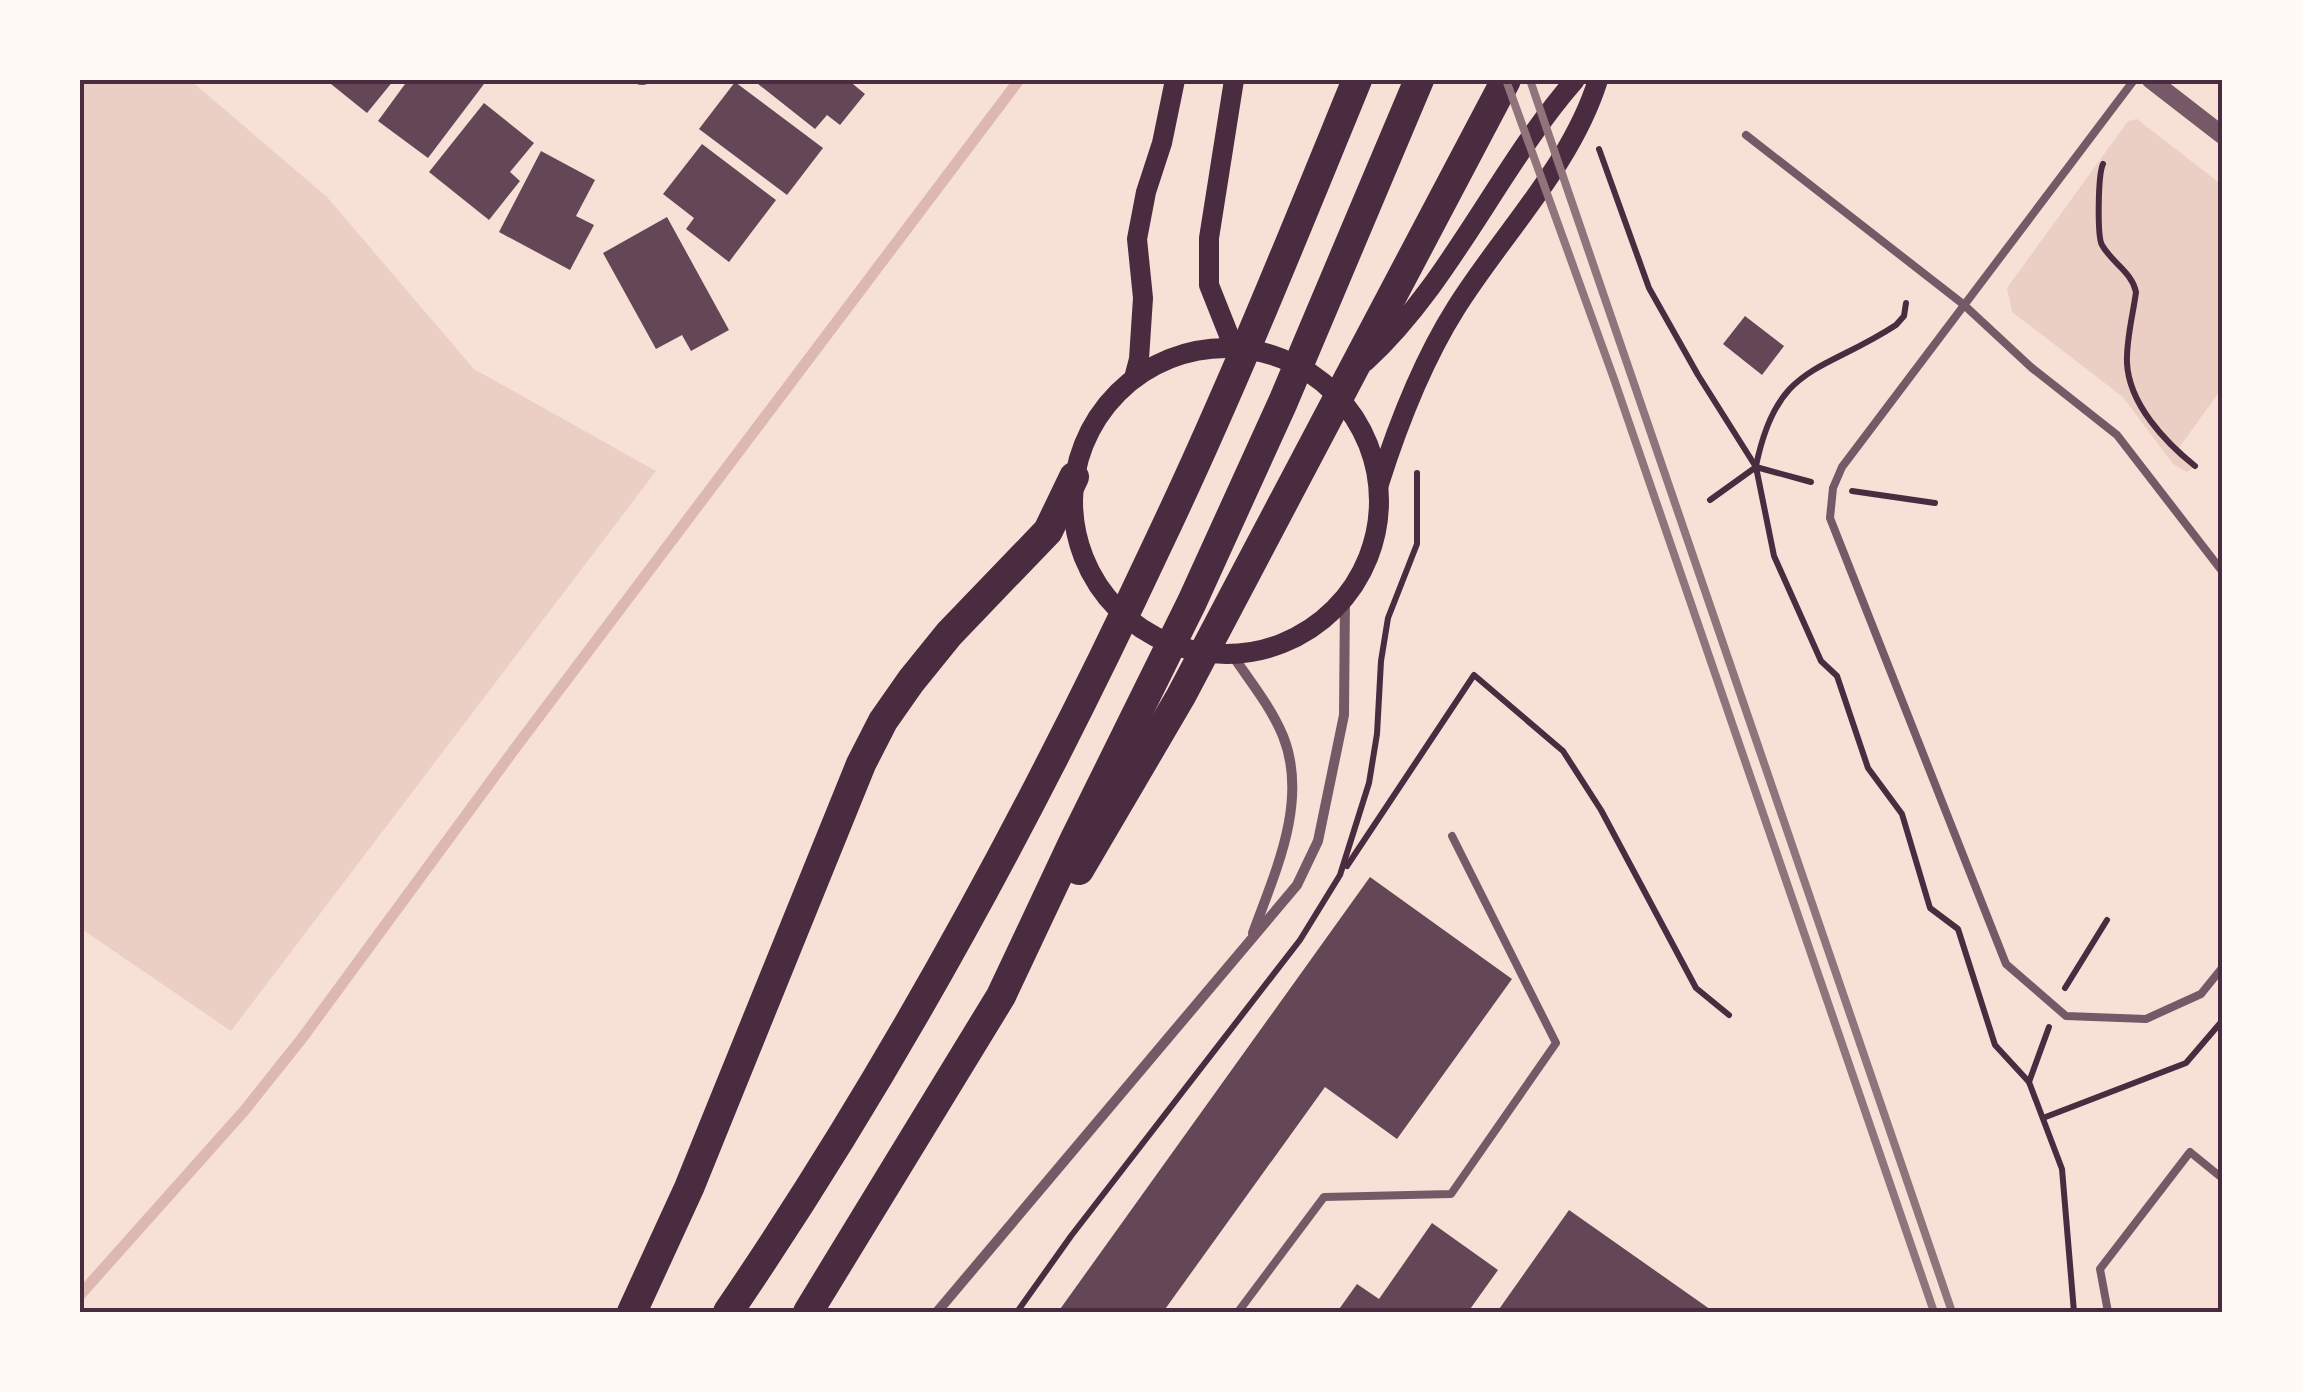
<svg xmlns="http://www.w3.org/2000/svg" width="2302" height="1392" font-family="'Roboto Condensed',sans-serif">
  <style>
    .green { fill: #ebcfc5 }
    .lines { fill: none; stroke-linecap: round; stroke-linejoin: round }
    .stream { stroke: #dcb8b0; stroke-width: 11 }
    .building { fill: #644757 }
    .path { stroke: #4a2c40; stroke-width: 6 }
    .service { stroke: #755966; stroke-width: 8 }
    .minor { stroke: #755966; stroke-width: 10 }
    .tertiary { stroke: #755966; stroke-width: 18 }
    .secondary { stroke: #4a2c40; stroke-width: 20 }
    .motorway { stroke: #4a2c40; stroke-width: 30 }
    .rail { stroke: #8f747c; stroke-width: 8 }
    .neatline { fill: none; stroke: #4a2c40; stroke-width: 4 }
  </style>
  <rect width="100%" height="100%" fill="#f7e1d7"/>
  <g class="green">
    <polygon points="80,80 190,80 327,197 474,369 656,471 231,1031 80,928"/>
    <polygon points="2137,119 2222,185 2222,388 2179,448 2198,465 2187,472 2173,464 2123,397 2012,312 2007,288 2128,121"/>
  </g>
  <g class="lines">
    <polyline class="stream" points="80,1295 244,1111 303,1037 516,747 1019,80"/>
  </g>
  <g class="building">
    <polygon points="326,80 394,80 367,113"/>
    <polygon points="408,80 487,80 428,158 378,121"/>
    <polygon points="753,80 848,80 865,94 840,125 827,115 815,129"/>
    <polygon points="735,82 823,148 787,195 699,129"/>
    <polygon points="484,103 534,143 510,172 520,181 489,220 429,172"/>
    <polygon points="702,144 776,200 729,262 686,229 694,218 663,194"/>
    <polygon points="541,151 595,180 576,216 594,225 570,270 499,232"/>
    <polygon points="667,217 729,330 691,351 682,335 656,349 603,253"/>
    <polygon points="1745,316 1784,346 1762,375 1723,344"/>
    <polygon points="1370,877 1512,979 1397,1139 1325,1087 1163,1312 1058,1312"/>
    <polygon points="1569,1210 1714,1312 1497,1312"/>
    <polygon points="1432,1223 1498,1270 1468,1312 1337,1312 1357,1284 1379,1299"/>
  </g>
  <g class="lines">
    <g class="path">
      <polyline points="1599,149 1649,288 1698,375 1756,467 1774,556 1821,661 1837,676 1868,768 1902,814 1930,908 1958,929 1995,1045 2029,1082 2062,1169 2074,1312"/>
      <path d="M2103,164c-5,10 -6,72 -1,81 10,18 30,27 34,47 -3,23 -10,48 -9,71 2,41 38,79 68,103"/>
      <path d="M1756,466c21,-103 65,-92 140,-141l8,-9 2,-13"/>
      <polyline points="1852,491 1935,503"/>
      <polyline points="1710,500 1756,467 1811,482"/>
      <polyline points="1347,866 1474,675 1563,751 1601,810 1696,988 1729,1015"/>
      <polyline points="2065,988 2107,920"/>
      <polyline points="2029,1082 2049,1027"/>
      <polyline points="2043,1118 2186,1063 2222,1021"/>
      <polyline points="1017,1312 1071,1236 1300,940 1340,875 1369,783 1377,734 1381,661 1388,618 1417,544 1417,473"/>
    </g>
    <g class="service">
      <polyline points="2134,80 1842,467 1833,488 1830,518 2006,964 2066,1016 2146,1019 2201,994 2222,968"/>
      <polyline points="1746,135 1963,304 2032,368 2117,435 2222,571"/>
      <polyline points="1238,1312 1324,1197 1451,1194 1556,1043 1452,836"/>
      <polyline points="2108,1312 2100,1269 2190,1152 2222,1178"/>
    </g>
    <g class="minor">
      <polyline points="640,80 644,80"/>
      <path d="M1233,656c17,25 38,51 50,80 26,65 -8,136 -30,197"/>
      <polyline points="937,1312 1297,885 1318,841 1344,715 1345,595"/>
    </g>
    <polyline class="tertiary" points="2151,80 2222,135"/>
    <g class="secondary">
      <polyline points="1232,343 1209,285 1209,238 1234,80"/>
      <circle cx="1226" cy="501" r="153"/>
      <path d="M1365,362c86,-79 133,-194 210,-282"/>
      <polyline points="1134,378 1139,359 1143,298 1137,239 1146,192 1162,143 1175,80"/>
      <path d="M1379,484c19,-60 43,-122 77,-176 47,-75 115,-142 142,-228"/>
    </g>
    <g class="motorway">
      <polyline points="1079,870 1181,696 1506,80"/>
      <polyline points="632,1312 689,1188 861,764 883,721 911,681 949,634 1048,531 1074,477"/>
      <path d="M728,1312c165,-242 305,-501 429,-766 73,-153 136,-310 200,-466"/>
      <polyline points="808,1312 1001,996 1074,841 1192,602 1283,402 1419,80"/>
    </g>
    <g class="rail">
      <polyline points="1506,80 1614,379 1934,1312"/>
      <polyline points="1530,80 1952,1312"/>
    </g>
  </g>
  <rect width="2302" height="1392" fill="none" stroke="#fffaf5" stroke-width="165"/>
  <rect x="82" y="82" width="2138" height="1228" class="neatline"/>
</svg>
